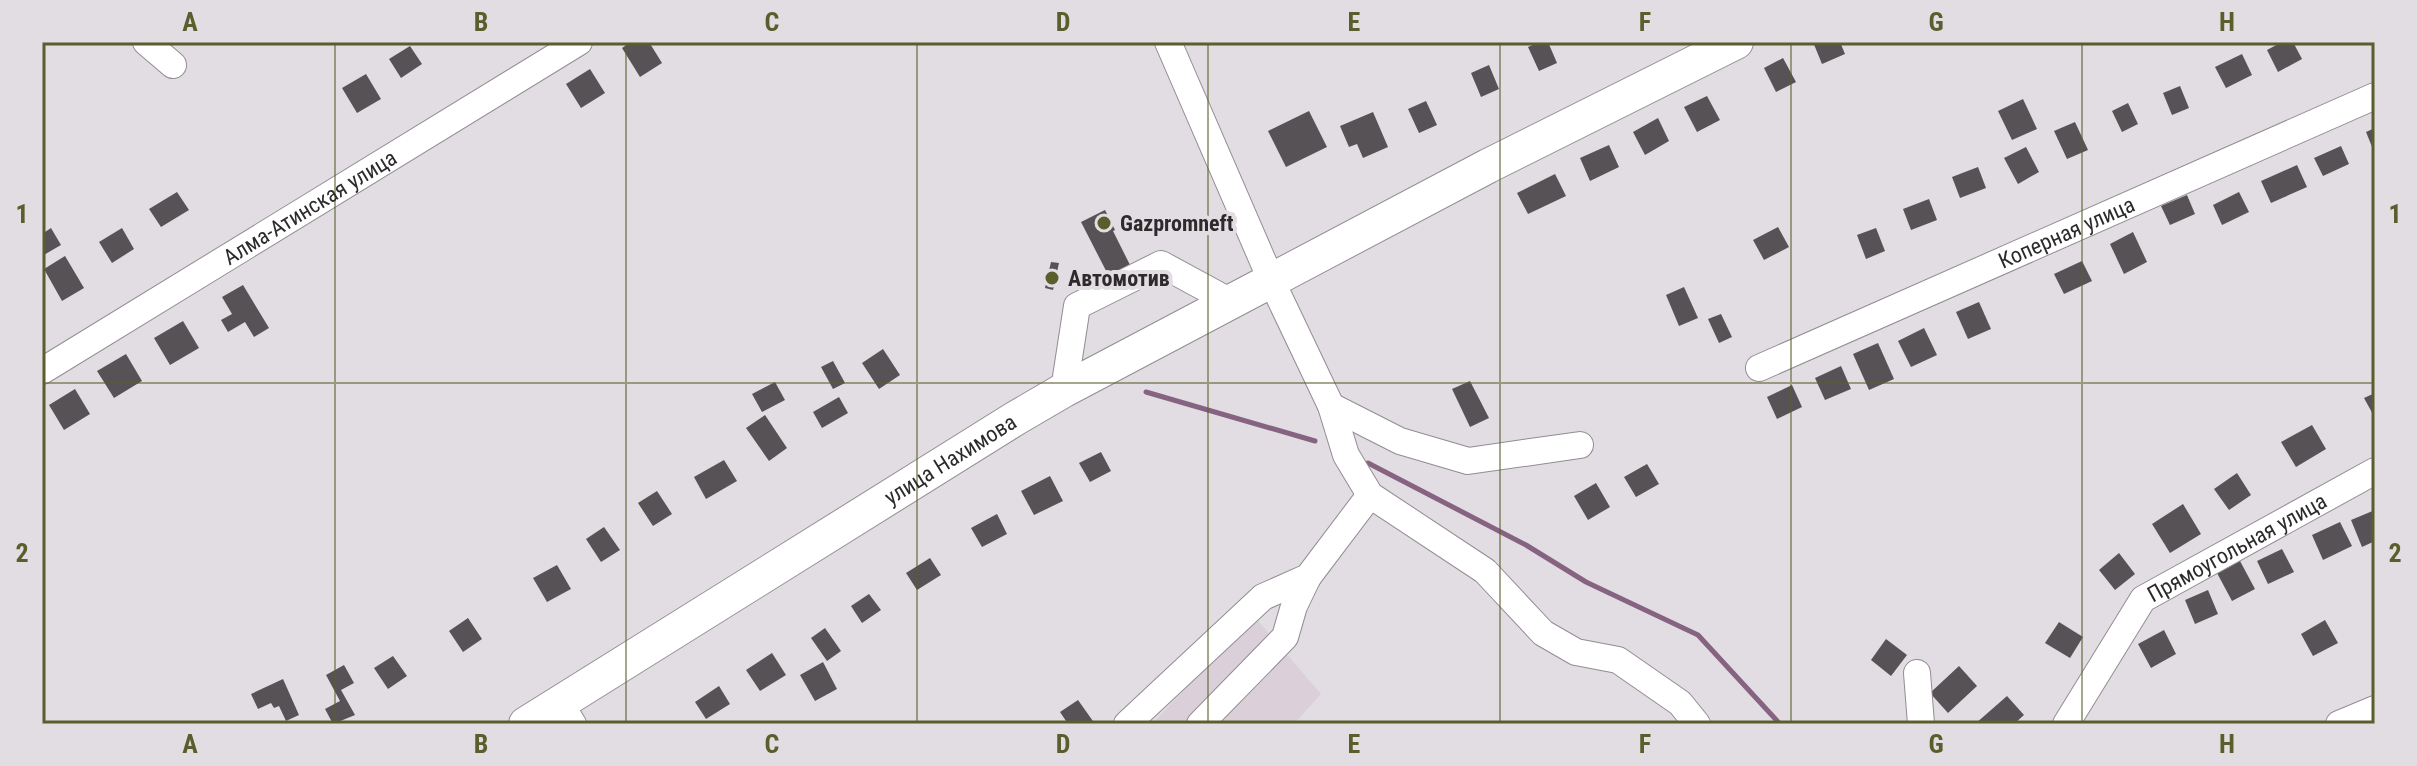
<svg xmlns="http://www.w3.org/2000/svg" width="2417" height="766" font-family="'Roboto Condensed',sans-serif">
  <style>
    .built { fill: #dbd0d9 }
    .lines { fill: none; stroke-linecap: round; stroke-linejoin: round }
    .stream { stroke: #866381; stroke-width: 5 }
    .building { fill: #565255 }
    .minor-casing { stroke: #928d92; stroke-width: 28 }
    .major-casing { stroke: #928d92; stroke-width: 36 }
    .minor { stroke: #fff; stroke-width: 26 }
    .major { stroke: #fff; stroke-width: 34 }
    .grid { fill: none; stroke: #595e2c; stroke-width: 2; stroke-opacity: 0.55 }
    .poi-dot { fill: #595e2c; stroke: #e2dde2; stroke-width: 3 }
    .labels { text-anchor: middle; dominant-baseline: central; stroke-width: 8; stroke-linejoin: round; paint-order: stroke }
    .street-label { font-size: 22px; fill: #2c2a2b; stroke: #e2dde2 }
    .poi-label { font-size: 22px; font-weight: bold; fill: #2c2a2b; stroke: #e2dde2; text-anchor: start }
    .neatline { fill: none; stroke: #595e2c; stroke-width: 3 }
    .grid-label { font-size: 26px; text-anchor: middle; font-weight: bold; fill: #595e2c }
  </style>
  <rect width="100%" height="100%" fill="#e2dde2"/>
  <polygon class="built" points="1254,616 1321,694 1294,724 1152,724"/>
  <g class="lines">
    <g class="stream">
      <polyline points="1146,392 1315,441"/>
      <polyline points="1368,463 1526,545 1586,582 1698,635 1780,724"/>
    </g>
  </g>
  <g class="building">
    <polygon points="631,42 649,42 662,63 640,77 622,48"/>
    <polygon points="1539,42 1548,42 1557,63 1539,71 1528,47"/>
    <polygon points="1813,42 1840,42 1845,54 1822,64"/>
    <polygon points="2282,42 2293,42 2302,59 2278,72 2267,50"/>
    <polygon points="410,46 422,64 401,78 389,59"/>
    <polygon points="2242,54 2252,75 2226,88 2215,67"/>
    <polygon points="1783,58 1796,82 1776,92 1764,68"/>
    <polygon points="1489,65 1499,89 1481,97 1471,73"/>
    <polygon points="590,69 605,93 581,108 566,84"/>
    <polygon points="366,74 381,99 357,113 342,88"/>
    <polygon points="2180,86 2189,108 2172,115 2163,93"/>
    <polygon points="1707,96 1720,120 1697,132 1684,107"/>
    <polygon points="2023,99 2037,129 2012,140 1998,111"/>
    <polygon points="1426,101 1437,125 1419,133 1408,109"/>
    <polygon points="2128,103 2138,124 2122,132 2112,111"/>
    <polygon points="1309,111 1327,147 1286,167 1268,131"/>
    <polygon points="1373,112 1388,147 1363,158 1357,144 1349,147 1340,126"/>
    <polygon points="1658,118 1669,141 1645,155 1633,132"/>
    <polygon points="2075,122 2088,150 2067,159 2054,131"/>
    <polygon points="2375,128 2375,154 2366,132"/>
    <polygon points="1609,145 1619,167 1590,181 1580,158"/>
    <polygon points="2341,146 2349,164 2323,176 2314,158"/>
    <polygon points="2026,147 2039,172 2018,184 2004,158"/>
    <polygon points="2297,165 2307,187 2271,203 2261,181"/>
    <polygon points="1978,167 1986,188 1960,198 1952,177"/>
    <polygon points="1555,174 1566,196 1528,214 1517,193"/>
    <polygon points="177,192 189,210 161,227 149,209"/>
    <polygon points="2239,192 2249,212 2222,225 2213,205"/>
    <polygon points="2187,195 2195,214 2170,225 2161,206"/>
    <polygon points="1929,199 1937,220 1911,230 1903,209"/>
    <polygon points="1105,210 1115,230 1113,231 1141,287 1120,298 1081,222"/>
    <polygon points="1778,227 1789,247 1764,260 1753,240"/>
    <polygon points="51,228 61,245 42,256 42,234"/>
    <polygon points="122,228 134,249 112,263 99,242"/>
    <polygon points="1876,228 1885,251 1866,259 1857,235"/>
    <polygon points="2133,232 2147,262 2124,274 2110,244"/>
    <polygon points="65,256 84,288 62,301 44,269"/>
    <polygon points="2082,261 2092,281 2064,294 2054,274"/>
    <polygon points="1051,262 1059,263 1053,290 1045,288"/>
    <polygon points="243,285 269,328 254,337 245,322 228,332 221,320 232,314 222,297"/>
    <polygon points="1684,287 1698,318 1679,326 1666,295"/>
    <polygon points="1979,302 1991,329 1968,339 1956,312"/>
    <polygon points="1721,314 1732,337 1719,343 1708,319"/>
    <polygon points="183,321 199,348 170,365 154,338"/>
    <polygon points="1924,328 1937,355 1911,367 1898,341"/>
    <polygon points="1878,343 1894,379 1869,390 1853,354"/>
    <polygon points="883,349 900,375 879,389 862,363"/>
    <polygon points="126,354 142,381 114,398 97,371"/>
    <polygon points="833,361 845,383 833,389 821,367"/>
    <polygon points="1841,366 1851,389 1825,400 1815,378"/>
    <polygon points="1470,381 1489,418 1470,427 1452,389"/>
    <polygon points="775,382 785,400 762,412 752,394"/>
    <polygon points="1792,385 1802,407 1777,419 1767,397"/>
    <polygon points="75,389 90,414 64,430 49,405"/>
    <polygon points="2375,393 2375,418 2364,398"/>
    <polygon points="839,397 848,413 822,428 813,412"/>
    <polygon points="765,415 787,448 769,461 746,428"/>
    <polygon points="2312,425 2326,449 2296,467 2281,442"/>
    <polygon points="1101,452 1111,471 1090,482 1079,463"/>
    <polygon points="724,460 737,481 706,499 694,477"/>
    <polygon points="1647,464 1659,484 1636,497 1624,477"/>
    <polygon points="2237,473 2251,495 2229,510 2214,489"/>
    <polygon points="1050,476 1063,501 1034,515 1021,491"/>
    <polygon points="1596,483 1610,507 1588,520 1574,496"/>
    <polygon points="657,491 672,514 653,526 638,503"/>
    <polygon points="2183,504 2201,534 2170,553 2152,524"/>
    <polygon points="2375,510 2375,541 2362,547 2351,520"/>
    <polygon points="997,514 1007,534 982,547 971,528"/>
    <polygon points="2340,522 2352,546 2323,560 2312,535"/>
    <polygon points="604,527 620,550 601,562 586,539"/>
    <polygon points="2282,549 2294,572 2268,584 2257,561"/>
    <polygon points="2119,553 2135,574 2115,590 2099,570"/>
    <polygon points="930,558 941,575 917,590 906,573"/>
    <polygon points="2240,561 2255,589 2232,601 2217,573"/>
    <polygon points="557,565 571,589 547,602 533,578"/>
    <polygon points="2208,590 2218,614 2195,624 2185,600"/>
    <polygon points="869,594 881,610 862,623 851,606"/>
    <polygon points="468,618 482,639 463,652 449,631"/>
    <polygon points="2325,620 2338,643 2313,656 2301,634"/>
    <polygon points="2059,622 2083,637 2070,658 2045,643"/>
    <polygon points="825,628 841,651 827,661 811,638"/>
    <polygon points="2164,630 2176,654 2151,668 2138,644"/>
    <polygon points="1886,639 1907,655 1891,676 1871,660"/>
    <polygon points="772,653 786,675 760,691 746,670"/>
    <polygon points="393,656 407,676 388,689 374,668"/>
    <polygon points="823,662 837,689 815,701 800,675"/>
    <polygon points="344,665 354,683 341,690 355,715 333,724 325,709 340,701 326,675"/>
    <polygon points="1959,666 1977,686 1948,713 1930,693"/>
    <polygon points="283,679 299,715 286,721 279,706 274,708 271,703 258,709 251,694"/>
    <polygon points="719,686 730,704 706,719 695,702"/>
    <polygon points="2007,696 2024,715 2014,724 1975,724"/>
    <polygon points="1078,700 1095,724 1068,724 1060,712"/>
  </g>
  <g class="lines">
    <defs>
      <g id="minor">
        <polyline points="146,42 173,65"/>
        <polyline points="1168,42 1272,282 1331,406 1346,455 1370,495 1485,571 1543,633 1576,652 1618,660 1680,703 1697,724"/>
        <path id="s1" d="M1759,368l616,-272"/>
        <path id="s2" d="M42,371l537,-329"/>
        <polyline points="1064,390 1077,306 1161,264 1231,302"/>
        <polyline points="1331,406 1400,441 1468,461 1580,445"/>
        <polyline points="1917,673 1921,724"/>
        <polyline points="560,703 573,724"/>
        <polyline points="1127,724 1263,597 1308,577 1370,495"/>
        <polyline points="1200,724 1285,637 1294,606 1308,577"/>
        <path id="s3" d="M2066,724l77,-125 232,-128"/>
        <polyline points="2339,724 2375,709"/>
      </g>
      <g id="major">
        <path id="s4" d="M526,724l490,-306 48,-28 424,-224 248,-124"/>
      </g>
    </defs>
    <use href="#minor" class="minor-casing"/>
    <use href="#major" class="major-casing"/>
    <use href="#minor" class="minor"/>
    <use href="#major" class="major"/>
  </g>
  <path class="grid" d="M335,42v682M626,42v682M917,42v682M1208,42v682M1500,42v682M1791,42v682M2082,42v682M42,383h2333"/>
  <g class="poi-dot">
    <circle cx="1104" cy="223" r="8"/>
    <circle cx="1052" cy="278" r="8"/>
  </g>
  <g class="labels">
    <g class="street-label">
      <text stroke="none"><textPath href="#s2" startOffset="314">Алма-Атинская улица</textPath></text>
      <text stroke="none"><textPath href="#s1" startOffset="336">Коперная улица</textPath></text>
      <text stroke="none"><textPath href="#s4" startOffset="500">улица Нахимова</textPath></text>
      <text stroke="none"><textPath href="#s3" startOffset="254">Прямоугольная улица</textPath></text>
    </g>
    <g class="poi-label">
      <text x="1120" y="223">Gazpromneft</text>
      <text x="1068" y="278">Автомотив</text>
    </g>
  </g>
  <rect width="2417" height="766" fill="none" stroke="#e2dde2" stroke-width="88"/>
  <rect x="44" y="44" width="2329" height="678" class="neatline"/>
  <g class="grid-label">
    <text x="190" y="31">A</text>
    <text x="481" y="31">B</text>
    <text x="772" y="31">C</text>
    <text x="1063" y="31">D</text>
    <text x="1354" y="31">E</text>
    <text x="1645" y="31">F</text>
    <text x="1936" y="31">G</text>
    <text x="2227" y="31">H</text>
    <text x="22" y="223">1</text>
    <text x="2395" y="223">1</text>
    <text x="22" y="562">2</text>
    <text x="2395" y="562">2</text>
    <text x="190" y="753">A</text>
    <text x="481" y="753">B</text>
    <text x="772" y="753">C</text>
    <text x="1063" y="753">D</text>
    <text x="1354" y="753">E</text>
    <text x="1645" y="753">F</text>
    <text x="1936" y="753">G</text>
    <text x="2227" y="753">H</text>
  </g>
</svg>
